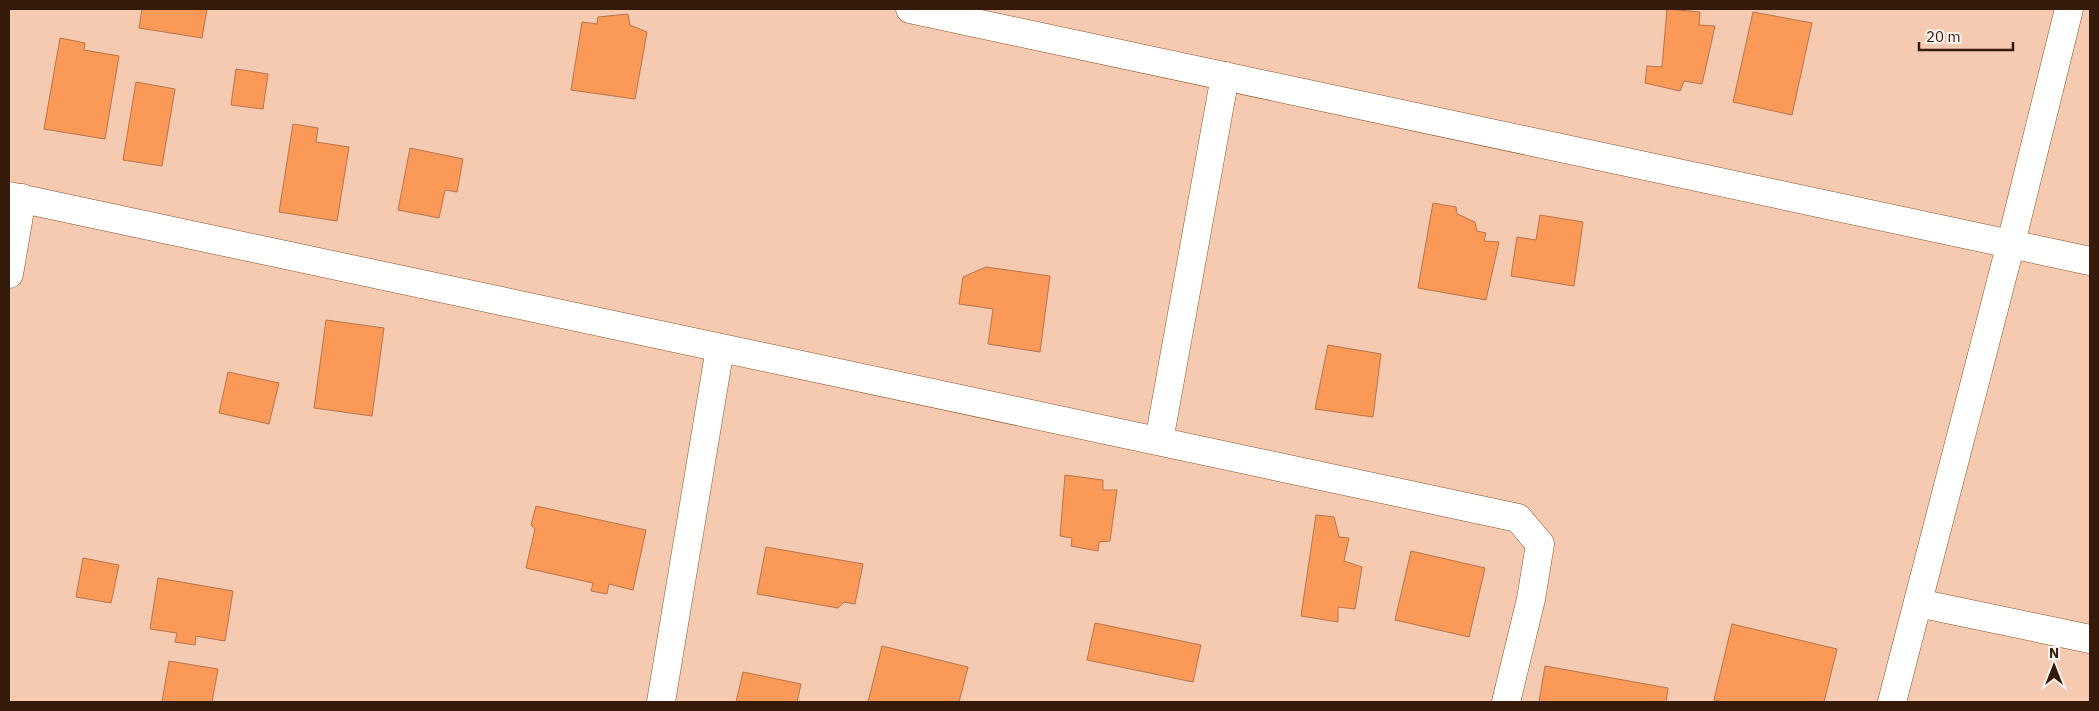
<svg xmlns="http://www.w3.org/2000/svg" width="2099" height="711" font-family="'IBM Plex Sans',sans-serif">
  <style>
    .building { fill: #fb9959; stroke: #b7754b }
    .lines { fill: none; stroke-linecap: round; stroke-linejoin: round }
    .minor-casing { stroke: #8f5025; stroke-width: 29 }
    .minor { stroke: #fff; stroke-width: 28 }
  </style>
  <rect width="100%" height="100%" fill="#f5cab0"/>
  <g class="building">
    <polygon points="142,9 207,9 202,38 139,28"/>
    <polygon points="1667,9 1700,12 1699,25 1715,26 1702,84 1684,81 1680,91 1645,83 1647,66 1662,67"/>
    <polygon points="1753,12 1812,23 1792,115 1733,102"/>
    <polygon points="628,14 630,25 647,32 635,99 571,90 582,22 597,24 598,17"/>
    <polygon points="60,38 85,43 84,50 119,56 105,139 44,129"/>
    <polygon points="236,69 268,74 263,109 231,105"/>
    <polygon points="136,82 175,89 162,166 123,160"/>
    <polygon points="293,124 318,128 316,142 349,147 337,221 279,212"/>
    <polygon points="410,148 463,159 457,192 445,190 439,218 398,210"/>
    <polygon points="1433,203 1456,207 1457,214 1475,222 1477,231 1486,233 1484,241 1499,242 1486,300 1418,288"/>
    <polygon points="1540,215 1583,222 1574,286 1511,276 1517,237 1536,240"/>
    <polygon points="986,267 1050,276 1040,352 988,344 993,309 959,304 963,277"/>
    <polygon points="326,320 384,328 372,416 314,408"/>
    <polygon points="1328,345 1381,354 1373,417 1315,409"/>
    <polygon points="228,372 279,383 269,424 219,413"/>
    <polygon points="1065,475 1103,480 1103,490 1117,490 1110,541 1099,542 1098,551 1071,546 1072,538 1060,536"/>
    <polygon points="536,506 646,530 633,590 609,584 607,594 591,591 593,583 526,568 535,529 531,525"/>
    <polygon points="1316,515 1334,517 1339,537 1349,538 1344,561 1362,567 1355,609 1338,607 1338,622 1301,616"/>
    <polygon points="766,547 863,564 855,604 844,602 838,608 757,594"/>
    <polygon points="1411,551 1485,568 1469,637 1395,620"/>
    <polygon points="83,558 119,565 111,603 76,597"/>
    <polygon points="158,578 233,591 225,641 196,636 195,645 175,642 177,633 150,629"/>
    <polygon points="1095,623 1201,645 1193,682 1087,660"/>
    <polygon points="1732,624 1837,649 1824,702 1723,702 1714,700"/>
    <polygon points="882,646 968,667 959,702 868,702"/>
    <polygon points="169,661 218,669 212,702 162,702"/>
    <polygon points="1545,666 1668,688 1666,702 1539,702"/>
    <polygon points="743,672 801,684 797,702 736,702"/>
  </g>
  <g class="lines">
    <defs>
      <g id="minor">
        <polyline points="910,9 2090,261"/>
        <polyline points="9,196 1518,518 1540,544 1531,599 1506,702"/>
        <polyline points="9,274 22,198"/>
        <polyline points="1159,441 1225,76"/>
        <polyline points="1918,603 2090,639"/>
        <polyline points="661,702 720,348"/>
        <polyline points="1892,702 2011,243 2069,9"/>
      </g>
    </defs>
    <use href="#minor" class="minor-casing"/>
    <use href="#minor" class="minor"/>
  </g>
  <rect width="2099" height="711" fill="none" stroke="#351a09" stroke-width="20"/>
  <g transform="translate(2054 666)" stroke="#fbf3ef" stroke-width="4" paint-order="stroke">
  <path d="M0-4L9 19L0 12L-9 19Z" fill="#351a09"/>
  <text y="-8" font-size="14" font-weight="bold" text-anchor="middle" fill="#351a09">N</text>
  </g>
  <path d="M1919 42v8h94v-8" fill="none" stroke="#351a09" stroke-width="2.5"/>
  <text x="1926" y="42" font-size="15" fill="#351a09" stroke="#fbf3ef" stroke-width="4" paint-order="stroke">20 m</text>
</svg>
